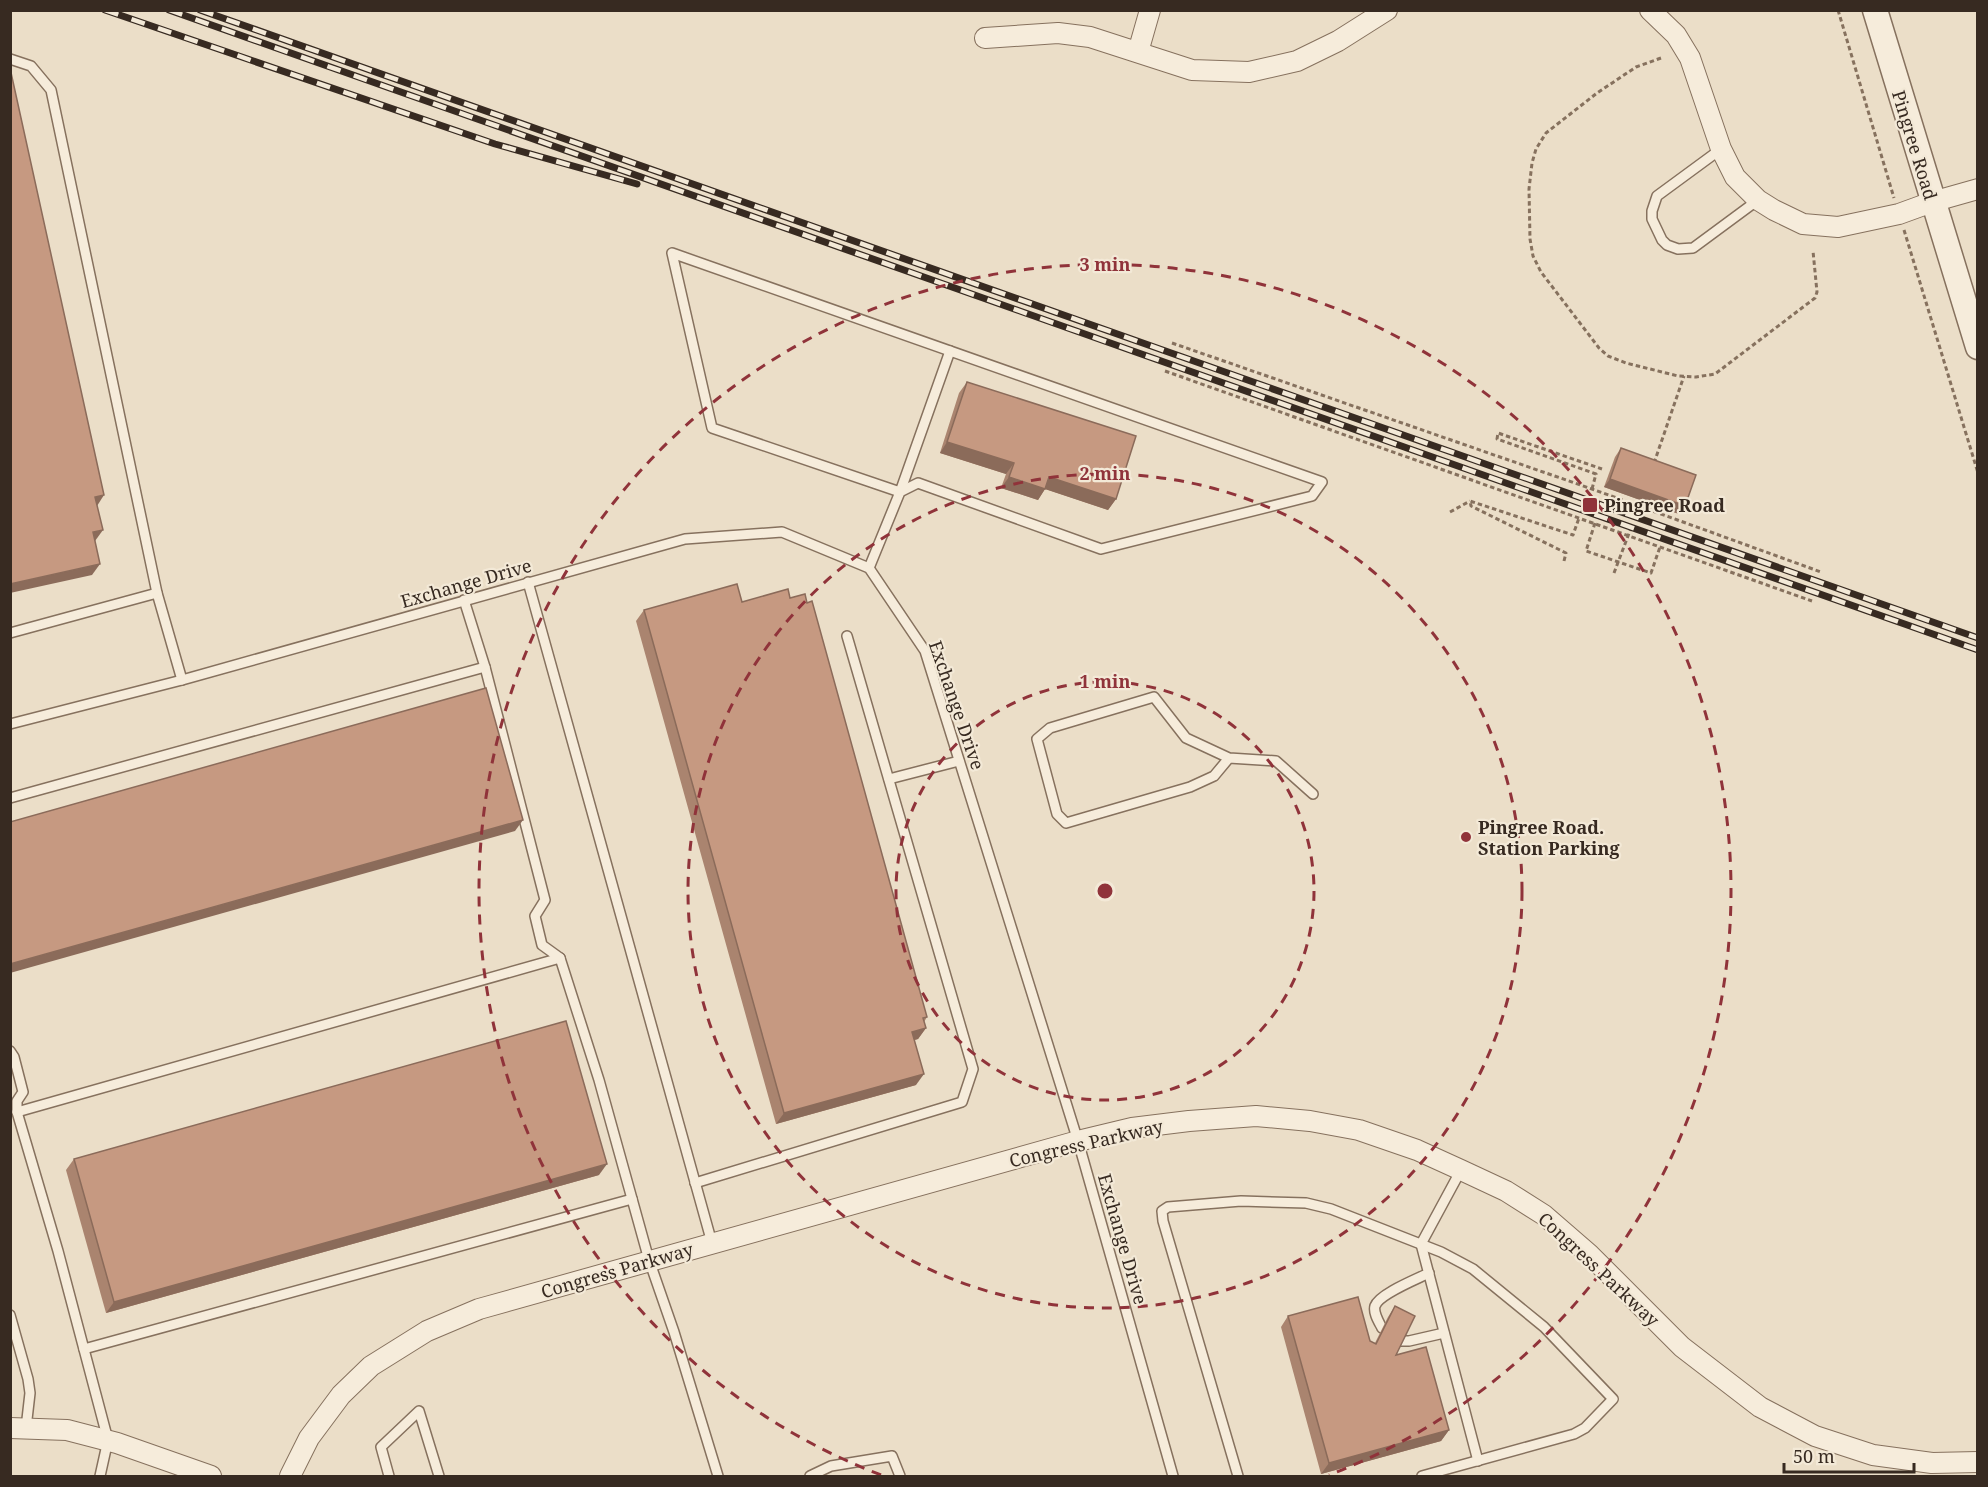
<svg xmlns="http://www.w3.org/2000/svg" width="1988" height="1487" font-family="'Noto Serif',serif">
  <style>
    .lines { fill: none; stroke-linecap: round; stroke-linejoin: round }
    .service-casing { stroke: #86715e; stroke-width: 12 }
    .minor-casing { stroke: #86715e; stroke-width: 22 }
    .tertiary-casing { stroke: #86715e; stroke-width: 27 }
    .path { stroke: #86715e; stroke-width: 3; stroke-dasharray: 4.5 3; stroke-linecap: butt }
    .service { stroke: #f6ecdb; stroke-width: 9 }
    .minor { stroke: #f6ecdb; stroke-width: 20 }
    .tertiary { stroke: #f6ecdb; stroke-width: 24 }
    .rail-casing { stroke: #372a21; stroke-width: 7 }
    .rail { stroke: #f3e9d7; stroke-width: 4.5; stroke-dasharray: 14; stroke-linecap: butt }
    .wall { fill: #aa846f }
    .shaded-wall { fill: #8b6b5a }
    .building { fill: #c69981; stroke: #8b6b5a; stroke-width: 1.5 }
    .ring { fill: none; stroke: #90333a; stroke-width: 3; stroke-dasharray: 10 8 }
    .poi-dot { fill: #90333a; stroke: #f3e9d7; stroke-width: 2 }
    .labels { text-anchor: middle; dominant-baseline: central; stroke-width: 4.5; stroke-linejoin: round; paint-order: stroke }
    .street-label { font-size: 18px; fill: #372a21; stroke: #f3e9d7 }
    .poi-label { font-size: 18px; font-weight: bold; fill: #372a21; stroke: #f3e9d7; text-anchor: start }
    .centre { fill: #90333a; stroke: #f3e9d7; stroke-width: 3 }
    .ring-label { font-size: 18px; text-anchor: middle; font-weight: bold; fill: #90333a; stroke: #f3e9d7; stroke-width: 4.5; stroke-linejoin: round; paint-order: stroke }
  </style>
  <rect width="100%" height="100%" fill="#ebdec8"/>
  <g class="lines">
    <defs>
      <g id="service">
        <polyline points="10,59 31,66 51,90 157,593 182,680"/>
        <polyline points="1721,149 1657,196 1652,211 1652,219 1662,240 1667,245 1678,249 1693,248 1758,200"/>
        <polyline points="900,492 950,351"/>
        <polyline points="869,568 900,492 712,428 672,253 1322,482 1312,496 1101,549 918,483 900,492"/>
        <polyline points="528,582 712,1243"/>
        <polyline points="10,633 157,593"/>
        <polyline points="485,667 545,900 535,916 542,945 560,958 599,1080 649,1260 674,1332 718,1476"/>
        <polyline points="10,724 182,680 685,539 782,532 869,568 925,651 1078,1141 1173,1476"/>
        <polyline points="1229,758 1186,738 1154,697 1050,728 1037,739 1057,814 1066,823 1190,787 1214,776 1229,758 1276,761 1313,794"/>
        <polyline points="889,779 959,761"/>
        <polyline points="10,798 485,667 464,600"/>
        <polyline points="10,1051 14,1057 23,1092 17,1101 17,1112 58,1251 108,1440 100,1476"/>
        <polyline points="17,1112 560,958"/>
        <polyline points="1461,1170 1421,1244 1478,1461"/>
        <polyline points="695,1183 962,1102 973,1069 847,636"/>
        <polyline points="10,1315 28,1379 30,1393 26,1428"/>
        <path d="M1382,1328c-3,-6 -9,-15 -7,-22 4,-12 42,-27 54,-33"/>
        <polyline points="1401,1341 1409,1341 1444,1333"/>
        <polyline points="84,1349 632,1199"/>
        <polyline points="389,1476 381,1447 419,1411 439,1476"/>
        <polyline points="810,1476 831,1466 892,1456 900,1476"/>
        <polyline points="1238,1476 1163,1221 1162,1211 1168,1207 1241,1201 1306,1203 1331,1209 1441,1252 1473,1269 1544,1327 1613,1399 1585,1428 1574,1434 1422,1476"/>
      </g>
      <g id="minor">
        <polyline points="1650,10 1676,35 1690,58 1721,149 1735,177 1758,200 1774,210 1803,224 1838,227 1899,214 1932,202 1978,189"/>
        <polyline points="985,38 1058,33 1090,37 1192,70 1249,72 1297,61 1338,41 1387,10"/>
        <polyline points="1138,52 1150,10"/>
        <polyline points="10,1428 67,1430 117,1443 211,1476"/>
        <polyline points="290,1476 309,1438 341,1395 371,1366 427,1331 479,1309 1078,1141 1132,1128 1189,1121 1256,1116 1310,1121 1359,1130 1417,1150 1461,1170 1506,1191 1544,1215 1589,1254 1682,1347 1760,1407 1815,1436 1873,1455 1932,1463 1978,1462"/>
      </g>
      <polyline id="tertiary" points="1875,10 1978,347"/>
    </defs>
    <use href="#service" class="service-casing"/>
    <use href="#minor" class="minor-casing"/>
    <use href="#tertiary" class="tertiary-casing"/>
    <g class="path">
      <polyline points="1838,10 1894,198"/>
      <polyline points="1661,58 1636,67 1597,93 1546,133 1536,149 1532,163 1529,189 1530,239 1533,256 1541,272 1599,348 1608,356 1626,363 1678,376 1696,377 1715,374 1815,298 1817,292 1813,251"/>
      <polyline points="1904,230 1978,473"/>
      <polyline points="1172,343 1592,489 1821,572"/>
      <polyline points="1165,371 1812,601"/>
      <polyline points="1654,463 1684,376"/>
      <polyline points="1592,489 1596,474 1497,439 1498,433 1602,469"/>
      <polyline points="1450,512 1470,501"/>
      <polyline points="1595,523 1586,551 1651,573 1660,547"/>
      <polyline points="1564,561 1566,553 1471,506 1470,501 1573,535 1579,518"/>
      <polyline points="1614,573 1631,528"/>
    </g>
    <use href="#service" class="service"/>
    <use href="#minor" class="minor"/>
    <use href="#tertiary" class="tertiary"/>
    <defs>
      <g id="rail">
        <polyline points="105,10 495,144 637,184"/>
        <polyline points="169,10 1978,650"/>
        <polyline points="200,10 1978,638"/>
      </g>
    </defs>
    <use href="#rail" class="rail-casing"/>
    <use href="#rail" class="rail"/>
  </g>
  <g class="wall">
    <polygon points="967,382 1116,499 1108,510 1045,489 1038,500 1001,488 1006,474 940,453 959,393"/>
    <polygon points="1621,448 1685,506 1679,514 1604,487 1615,457"/>
    <polygon points="742,602 927,1017 924,1022 926,1028 918,1039 914,1040 916,1085 776,1124 636,621 644,610"/>
    <polygon points="74,1159 599,1175 106,1313 66,1170"/>
    <polygon points="1395,1306 1396,1355 1449,1430 1441,1441 1321,1474 1281,1327 1288,1316 1370,1341 1375,1343 1388,1317"/>
  </g>
  <g class="shaded-wall">
    <polygon points="947,442 1014,463 1006,474 940,453"/>
    <polygon points="1009,477 1049,477 1116,499 1108,510 1045,489 1038,500 1001,488"/>
    <polygon points="1610,479 1685,506 1679,514 1604,487"/>
    <polygon points="104,495 97,506 95,497"/>
    <polygon points="103,530 95,541 93,532"/>
    <polygon points="100,564 92,575 10,593 10,584"/>
    <polygon points="523,820 515,831 10,973 10,964"/>
    <polygon points="926,1028 918,1039 904,1043 912,1032"/>
    <polygon points="924,1074 916,1085 776,1124 784,1113"/>
    <polygon points="607,1164 599,1175 106,1313 114,1302"/>
    <polygon points="1449,1430 1441,1441 1321,1474 1329,1463"/>
  </g>
  <g class="building">
    <polygon points="10,68 104,495 95,497 103,530 93,532 100,564 10,584"/>
    <polygon points="967,382 1136,436 1116,499 1049,477 1045,489 1009,477 1014,463 947,442"/>
    <polygon points="1621,448 1696,475 1685,506 1610,479"/>
    <polygon points="737,584 742,602 788,589 790,598 805,594 807,603 812,601 927,1017 923,1018 926,1028 912,1032 924,1074 784,1113 644,610"/>
    <polygon points="486,688 523,820 10,964 10,822"/>
    <polygon points="566,1021 607,1164 114,1302 74,1159"/>
    <polygon points="1358,1297 1370,1341 1376,1344 1395,1306 1415,1316 1396,1355 1426,1347 1449,1430 1329,1463 1288,1316"/>
  </g>
  <g class="ring">
    <circle cx="1105" cy="891" r="209"/>
    <circle cx="1105" cy="891" r="417"/>
    <path d="M881 1475A626 626 0 1 1 1329 1475"/>
  </g>
  <g class="poi-dot">
    <rect x="1582" y="497" width="16" height="16" rx="3"/>
    <circle cx="1466" cy="837" r="6"/>
  </g>
  <g class="labels">
    <g class="street-label">
      <text transform="translate(1915 145) rotate(73)">Pingree Road</text>
      <text transform="translate(466 583) rotate(-16)">Exchange Drive</text>
      <text transform="translate(957 705) rotate(71)">Exchange Drive</text>
      <text transform="translate(1086 1143) rotate(-13)">Congress Parkway</text>
      <text transform="translate(1123 1239) rotate(74)">Exchange Drive</text>
      <text transform="translate(1599 1269) rotate(43)">Congress Parkway</text>
      <text transform="translate(617 1270) rotate(-16)">Congress Parkway</text>
    </g>
    <g class="poi-label">
      <text x="1604" y="505">Pingree Road</text>
      <text x="1478" y="827">Pingree Road.<tspan x="1478" dy="21">Station Parking</tspan></text>
    </g>
  </g>
  <circle cx="1105" cy="891" r="9" class="centre"/>
  <g class="ring-label">
    <text x="1105" y="271">3 min</text>
    <text x="1105" y="480">2 min</text>
    <text x="1105" y="688">1 min</text>
  </g>
  <rect width="1988" height="1487" fill="none" stroke="#372a21" stroke-width="24"/>
  <path d="M1784 1463v9h130v-9" fill="none" stroke="#372a21" stroke-width="3"/>
  <text x="1793" y="1463" font-size="18" fill="#372a21" stroke="#f3e9d7" stroke-width="4.5" paint-order="stroke">50 m</text>
</svg>
